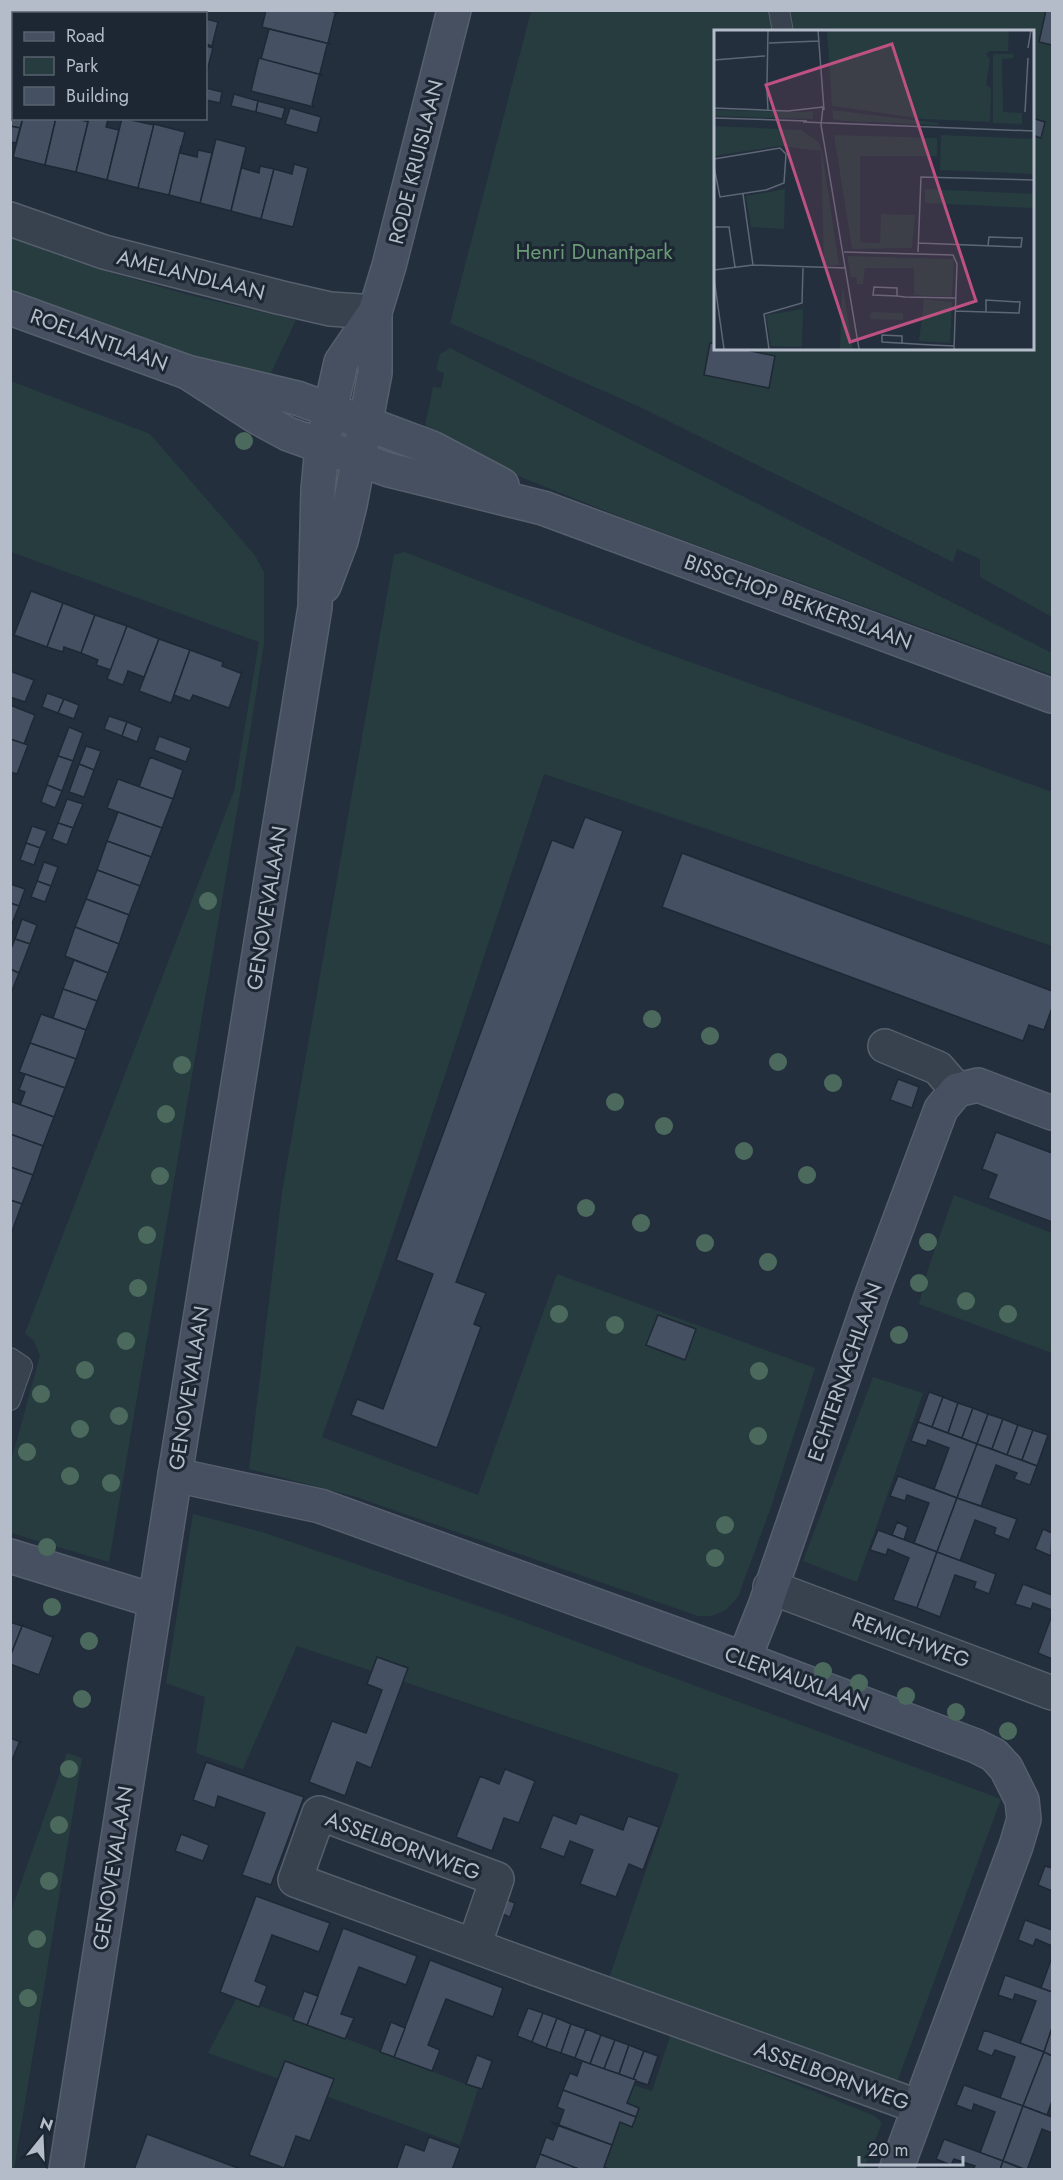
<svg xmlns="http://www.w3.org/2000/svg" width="1063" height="2180" font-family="Jost,sans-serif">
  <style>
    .green { fill: #263c3f; fill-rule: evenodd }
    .building { fill: #455162; stroke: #1f2835; stroke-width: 1.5 }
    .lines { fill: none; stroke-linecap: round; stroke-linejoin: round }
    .lane-casing { stroke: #565f6c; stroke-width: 22 }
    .street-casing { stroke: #565f6c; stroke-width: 36 }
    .secondary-casing { stroke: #565f6c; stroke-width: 36 }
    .lane { stroke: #38414e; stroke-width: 20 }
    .street { stroke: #38414e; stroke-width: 33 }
    .secondary { stroke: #465061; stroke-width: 33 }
    .tree { fill: #4b6a5d }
    .labels { text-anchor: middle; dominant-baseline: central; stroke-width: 6; stroke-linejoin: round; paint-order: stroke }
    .street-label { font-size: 21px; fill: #b4bcc9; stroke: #1d2633 }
    .park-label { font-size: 21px; fill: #6b9a76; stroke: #1d2633 }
    .inset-road { fill: none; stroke: #5e6776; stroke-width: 1.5 }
    .view { fill: #bd5182; fill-opacity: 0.15; stroke: #bd5182; stroke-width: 3 }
    .inset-edge { fill: none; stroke: #b4bcc9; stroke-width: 3 }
  </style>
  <rect width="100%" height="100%" fill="#242f3e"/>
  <g class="green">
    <path d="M531,11h521v606l-72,-40v-18l-23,-10 -4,13 -311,-154 -192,-85zM715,32h317v316h-317z"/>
    <polygon points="10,237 98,269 189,295 296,320 270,375 181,355 11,290"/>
    <polygon points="450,348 1052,653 1052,675 631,521 498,468 424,431 433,387 441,388 444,373 436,370 440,354"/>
    <polygon points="11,381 150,434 254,554 264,572 264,644 240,794 109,1562 11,1533 11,1461 40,1356 34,1341 25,1333 234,791 259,642 11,552"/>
    <polygon points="405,552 654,649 1052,792 1052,946 544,774 384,1261 322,1437 478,1495 557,1274 815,1368 771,1507 738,1597 726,1610 712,1616 698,1616 356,1497 249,1469 282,1192 394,555"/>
    <polygon points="954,1195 1052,1233 1052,1353 919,1304 928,1269"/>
    <polygon points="873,1377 923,1393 857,1582 803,1561"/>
    <polygon points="193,1514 262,1532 502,1614 1001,1799 896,2085 609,1978 679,1774 297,1646 243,1769 196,1753 205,1697 166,1683"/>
    <polygon points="67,1753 82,1758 14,2169 11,2169 11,1911"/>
    <polygon points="237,1997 478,2089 460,2145 208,2053"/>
    <polygon points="671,2034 875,2116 882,2123 864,2169 595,2170 624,2082 652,2091"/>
  </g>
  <g class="building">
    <polygon points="83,10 112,10 124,14 82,14"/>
    <polygon points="266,10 328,10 337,13 335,14 328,43 330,44 262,27"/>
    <polygon points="1046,10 1052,10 1052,45 1039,42"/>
    <polygon points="206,19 218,22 212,46 206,44"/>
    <polygon points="269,29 330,44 327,45 320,73 322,75 261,59"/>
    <polygon points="206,46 213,48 206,75"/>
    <polygon points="259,58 322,75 319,76 312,104 314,107 251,91"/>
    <polygon points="206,88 222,92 220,103 206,100"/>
    <polygon points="234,94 258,101 256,112 231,106"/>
    <polygon points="258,101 285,108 282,119 256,112"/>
    <polygon points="290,108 321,117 317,133 285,124"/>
    <polygon points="10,110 14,111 14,118 23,118 20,128 10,126"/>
    <polygon points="23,118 56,118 45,165 13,157"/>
    <polygon points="56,118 75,118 88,122 76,172 45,165"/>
    <polygon points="89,118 108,119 106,127 119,130 107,180 76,172"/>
    <polygon points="122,118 154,125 138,188 107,180"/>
    <polygon points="1032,118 1045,122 1041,138 1032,135"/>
    <polygon points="154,124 185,132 169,195 138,188"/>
    <polygon points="10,126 20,128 16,143 10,142"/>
    <polygon points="216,139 246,147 231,211 200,203"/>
    <polygon points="182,145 180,153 197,157 198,150 212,153 200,203 169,195 181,146"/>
    <polygon points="243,162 242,168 259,173 260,166 274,169 261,219 231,211"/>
    <polygon points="294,164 308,168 293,227 261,219 274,169 292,174"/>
    <polygon points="710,343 715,344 715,348 736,348 775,356 769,388 704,375"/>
    <polygon points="31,591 63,603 47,647 14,635"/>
    <polygon points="63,603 95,615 81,653 64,647 63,652 47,647"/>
    <polygon points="95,615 127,626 111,670 96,665 98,660 81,653"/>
    <polygon points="127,626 159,639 144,677 128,671 123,685 107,679"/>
    <polygon points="159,639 190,650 171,703 139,691"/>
    <polygon points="190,650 223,662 222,666 240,673 242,672 229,708 193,695 190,701 174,695"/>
    <polygon points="10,671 34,680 25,702 10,697"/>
    <polygon points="47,693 64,699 58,713 42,707"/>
    <polygon points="64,699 79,705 74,719 58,713"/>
    <polygon points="10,705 35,715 24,744 10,739"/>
    <polygon points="109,716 127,722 122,736 104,729"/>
    <polygon points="127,722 142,728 137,742 122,736"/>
    <polygon points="69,727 83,733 73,761 58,756"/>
    <polygon points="159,736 191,748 186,762 154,750"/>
    <polygon points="10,739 28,745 17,774 10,772"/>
    <polygon points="86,746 101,751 94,770 79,764"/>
    <polygon points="58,756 73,761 62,791 47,785"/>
    <polygon points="150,757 183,770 173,799 139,787"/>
    <polygon points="79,764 94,770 84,797 69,792"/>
    <polygon points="118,779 173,799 162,828 107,808"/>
    <polygon points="47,785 62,791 55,808 41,802"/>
    <polygon points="67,799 83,804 73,828 58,823"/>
    <polygon points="118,812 162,828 151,857 107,841"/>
    <polygon points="585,817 623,831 456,1282 486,1293 474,1324 481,1327 437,1448 351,1415 357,1399 383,1409 433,1274 396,1260 552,840 573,848"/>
    <polygon points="58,823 73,828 67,845 52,839"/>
    <polygon points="32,826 47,831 40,848 26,843"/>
    <polygon points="107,841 151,857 140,886 97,870"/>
    <polygon points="26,843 40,848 34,865 20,860"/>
    <polygon points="682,853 1052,991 1052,1008 1044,1030 1029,1025 1023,1041 662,907"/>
    <polygon points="44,862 58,867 51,886 37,881"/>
    <polygon points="97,870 140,886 129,915 86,899"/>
    <polygon points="37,881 51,886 45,902 31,897"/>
    <polygon points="10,884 25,889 19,906 10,903"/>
    <polygon points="86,899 129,915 119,944 75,927"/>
    <polygon points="10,903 19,906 10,929"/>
    <polygon points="22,919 37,925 30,944 15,939"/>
    <polygon points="75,927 119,944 108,973 65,956"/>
    <polygon points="15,939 30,944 19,973 10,969 10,951"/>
    <polygon points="74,960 108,973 97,1001 63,989"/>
    <polygon points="10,969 19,973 10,996"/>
    <polygon points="63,989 97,1001 86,1030 53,1018"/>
    <polygon points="41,1014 86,1030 76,1059 30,1043"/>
    <polygon points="30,1043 76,1059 65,1088 19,1072"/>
    <polygon points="25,1074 65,1088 54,1117 20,1105 25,1092 19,1090"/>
    <polygon points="898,1079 919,1087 912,1108 890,1100"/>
    <polygon points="10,1101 54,1117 43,1146 10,1134"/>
    <polygon points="996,1132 1052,1153 1052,1222 988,1198 997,1175 982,1169"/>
    <polygon points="10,1134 43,1146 33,1175 10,1167"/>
    <polygon points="10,1167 33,1175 22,1204 10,1200"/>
    <polygon points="10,1200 22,1204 11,1234 10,1233"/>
    <polygon points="658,1315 696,1329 685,1360 646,1345"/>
    <polygon points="929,1392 943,1397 932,1427 918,1422"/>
    <polygon points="943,1397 958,1403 948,1433 932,1427"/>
    <polygon points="958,1403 973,1408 962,1438 948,1433"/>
    <polygon points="973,1408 988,1414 977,1444 962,1438"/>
    <polygon points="988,1414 1003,1419 992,1449 977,1444"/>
    <polygon points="1003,1419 1018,1425 1007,1455 992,1449"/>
    <polygon points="918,1422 977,1444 957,1498 934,1489 949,1448 928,1440 926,1446 911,1441"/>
    <polygon points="1018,1425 1033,1430 1022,1460 1007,1455"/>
    <polygon points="1033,1430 1048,1435 1037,1466 1022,1460"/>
    <polygon points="977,1444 1037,1466 1030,1485 1014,1479 1017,1473 996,1465 981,1506 957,1498"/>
    <polygon points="898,1476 957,1498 937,1552 914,1543 929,1503 907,1495 905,1501 890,1496"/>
    <polygon points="957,1498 1017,1519 1009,1540 994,1534 996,1528 975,1520 960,1561 937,1552"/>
    <polygon points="897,1522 908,1527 904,1540 892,1535"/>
    <polygon points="1043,1529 1052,1533 1051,1556 1035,1549"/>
    <polygon points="878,1530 937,1552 917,1608 893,1600 909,1558 888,1549 886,1555 870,1550"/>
    <polygon points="937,1552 996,1574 989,1594 974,1588 976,1582 955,1575 940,1617 917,1608"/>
    <polygon points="1023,1584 1052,1595 1052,1610 1033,1603 1031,1609 1015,1604"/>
    <polygon points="1052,1615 1052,1659 1038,1653"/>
    <polygon points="10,1622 22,1626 23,1624 10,1657"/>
    <polygon points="23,1624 23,1626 52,1637 54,1635 39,1675 10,1664 10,1657"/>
    <polygon points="377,1657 408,1668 371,1768 357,1762 345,1796 309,1782 332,1721 366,1733 382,1690 367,1684"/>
    <polygon points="10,1738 21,1742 19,1743 10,1765"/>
    <polygon points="206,1762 304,1797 271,1885 242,1875 265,1813 218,1796 215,1808 193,1800"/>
    <polygon points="505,1769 535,1781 519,1823 504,1818 492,1851 456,1837 480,1776 499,1784"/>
    <polygon points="580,1814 623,1830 628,1816 659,1827 643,1870 629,1864 616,1897 580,1884 593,1850 570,1841 564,1857 540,1848 553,1815 576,1824"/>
    <polygon points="181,1834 209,1845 203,1861 175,1851"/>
    <polygon points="1045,1866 1052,1868 1052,1891 1038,1885"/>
    <polygon points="256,1896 330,1923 319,1952 272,1935 255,1981 267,1986 259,2007 220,1992"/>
    <polygon points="505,1899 515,1903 510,1917 500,1913"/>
    <polygon points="1025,1920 1052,1930 1052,1946 1036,1939 1033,1946 1018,1940"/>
    <polygon points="343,1928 417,1956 406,1985 359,1967 341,2014 354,2018 345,2039 307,2025"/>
    <polygon points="1052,1957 1052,1992 1041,1988"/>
    <polygon points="430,1960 503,1988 493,2017 446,1999 428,2045 440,2050 432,2071 394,2057"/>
    <polygon points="1005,1975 1052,1992 1052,2028 1044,2052 1020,2043 1036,2001 1015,1994 1013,2000 998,1995"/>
    <polygon points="304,1991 318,1996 307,2025 293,2020"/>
    <polygon points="528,2008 543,2013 532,2042 517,2036"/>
    <polygon points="543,2013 557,2018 546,2048 532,2042"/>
    <polygon points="557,2018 571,2024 561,2053 546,2048"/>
    <polygon points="391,2022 405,2028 394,2057 380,2052"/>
    <polygon points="571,2024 586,2029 575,2058 561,2053"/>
    <polygon points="1052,2028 1052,2056 1044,2052"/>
    <polygon points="586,2029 601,2035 590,2064 575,2058"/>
    <polygon points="984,2030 1044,2052 1023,2106 1000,2098 1015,2057 995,2050 992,2056 977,2050"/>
    <polygon points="601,2035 615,2040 604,2069 590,2064"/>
    <polygon points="615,2040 629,2045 619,2074 604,2069"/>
    <polygon points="629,2045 644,2051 633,2080 619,2074"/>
    <polygon points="644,2051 658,2056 648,2085 633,2080"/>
    <polygon points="1044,2052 1052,2056 1052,2101 1047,2115 1023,2106"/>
    <polygon points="477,2055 492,2061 482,2089 466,2084"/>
    <polygon points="285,2061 334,2079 310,2141 296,2136 284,2168 249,2155"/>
    <polygon points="582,2061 636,2080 627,2103 639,2108 636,2117 563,2090 570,2073 577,2076"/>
    <polygon points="964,2085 1023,2106 1003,2161 980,2153 995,2112 974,2104 972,2111 956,2105"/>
    <polygon points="563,2090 636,2117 632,2127 620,2122 612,2145 551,2122 559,2124 564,2110 557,2107"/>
    <polygon points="1023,2106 1052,2117 1052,2133 1042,2129 1027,2170 1003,2161"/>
    <polygon points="551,2123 612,2145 604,2167 611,2170 581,2170 540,2154 546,2137 553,2140 558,2126"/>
    <polygon points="147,2134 243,2170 134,2170"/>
    <polygon points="429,2137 460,2148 452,2170 396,2170 405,2144 424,2151"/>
    <polygon points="944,2139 1003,2161 1000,2170 973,2170 975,2166 954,2159 951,2165 936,2159"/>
    <polygon points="540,2154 581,2170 534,2170"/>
    <polygon points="1003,2161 1025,2170 1000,2170"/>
  </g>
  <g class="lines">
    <defs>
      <g id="lane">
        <polyline points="779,10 783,32"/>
        <polyline points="10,1358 22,1366 10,1400"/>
      </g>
      <g id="street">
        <polyline points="10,219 104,252 278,297 330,309 375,312"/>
        <polyline points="885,1046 938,1068 957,1090"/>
        <polyline points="770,1587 1052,1693"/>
        <polyline points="474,1946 497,1879 319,1813 295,1880 534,1968 919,2107"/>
      </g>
      <g id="secondary">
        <polyline points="10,308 187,372 297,398 365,423 432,448 502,485"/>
        <polyline points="187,372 255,416 288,434 389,470 543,508 1052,696"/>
        <polyline points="324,586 341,541 350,505 375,373 375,312 389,266 454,10"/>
        <polyline points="175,1475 320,1506 744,1659 976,1746 994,1755 1006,1768 1022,1800 1024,1819 1016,1846 896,2170"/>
        <polyline points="10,1556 155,1601"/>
        <polyline points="744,1659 765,1606 872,1294 941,1109 957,1090 978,1085 1052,1113"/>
        <polyline points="66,2170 175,1475 315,607 318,490 322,446 341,362 375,312"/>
      </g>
    </defs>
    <use href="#lane" class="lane-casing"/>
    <use href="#street" class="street-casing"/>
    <use href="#secondary" class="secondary-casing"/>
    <use href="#lane" class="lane"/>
    <use href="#street" class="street"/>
    <use href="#secondary" class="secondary"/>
  </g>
  <g class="tree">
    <circle cx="244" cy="441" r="9"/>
    <circle cx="208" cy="901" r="9"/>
    <circle cx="652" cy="1019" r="9"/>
    <circle cx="710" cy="1036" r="9"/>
    <circle cx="778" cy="1062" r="9"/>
    <circle cx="182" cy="1065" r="9"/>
    <circle cx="833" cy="1083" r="9"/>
    <circle cx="615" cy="1102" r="9"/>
    <circle cx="166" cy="1114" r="9"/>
    <circle cx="664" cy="1126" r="9"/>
    <circle cx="744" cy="1151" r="9"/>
    <circle cx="807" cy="1175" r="9"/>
    <circle cx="160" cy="1176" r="9"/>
    <circle cx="586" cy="1208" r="9"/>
    <circle cx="641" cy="1223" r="9"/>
    <circle cx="147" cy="1235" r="9"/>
    <circle cx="928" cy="1242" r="9"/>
    <circle cx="705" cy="1243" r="9"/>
    <circle cx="768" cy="1262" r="9"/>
    <circle cx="919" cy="1283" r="9"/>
    <circle cx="138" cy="1288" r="9"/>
    <circle cx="966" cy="1301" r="9"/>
    <circle cx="559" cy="1314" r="9"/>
    <circle cx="1008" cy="1314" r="9"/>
    <circle cx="615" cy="1325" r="9"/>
    <circle cx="899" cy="1335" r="9"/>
    <circle cx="126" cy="1341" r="9"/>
    <circle cx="85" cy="1370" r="9"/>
    <circle cx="759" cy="1371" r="9"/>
    <circle cx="41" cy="1394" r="9"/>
    <circle cx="119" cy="1416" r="9"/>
    <circle cx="80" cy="1429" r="9"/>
    <circle cx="758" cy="1436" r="9"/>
    <circle cx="27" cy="1452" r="9"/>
    <circle cx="70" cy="1476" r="9"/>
    <circle cx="111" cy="1483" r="9"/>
    <circle cx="725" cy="1525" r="9"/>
    <circle cx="47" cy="1547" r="9"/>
    <circle cx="715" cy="1558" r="9"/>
    <circle cx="52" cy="1607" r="9"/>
    <circle cx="89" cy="1641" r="9"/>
    <circle cx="823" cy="1671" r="9"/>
    <circle cx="859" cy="1683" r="9"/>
    <circle cx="906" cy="1696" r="9"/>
    <circle cx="82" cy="1699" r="9"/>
    <circle cx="956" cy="1712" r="9"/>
    <circle cx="1008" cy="1731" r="9"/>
    <circle cx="69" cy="1769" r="9"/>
    <circle cx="59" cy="1825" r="9"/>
    <circle cx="49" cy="1881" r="9"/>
    <circle cx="37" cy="1939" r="9"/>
    <circle cx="28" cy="1998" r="9"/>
  </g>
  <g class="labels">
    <g class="street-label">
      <text transform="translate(416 162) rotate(-76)">RODE KRUISLAAN</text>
      <text transform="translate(191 275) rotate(14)">AMELANDLAAN</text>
      <text transform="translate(99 340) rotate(20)">ROELANTLAAN</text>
      <text transform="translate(798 602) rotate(20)">BISSCHOP BEKKERSLAAN</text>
      <text transform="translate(267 908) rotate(-81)">GENOVEVALAAN</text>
      <text transform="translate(845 1372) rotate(-71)">ECHTERNACHLAAN</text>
      <text transform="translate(189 1388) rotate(-81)">GENOVEVALAAN</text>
      <text transform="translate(911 1640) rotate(20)">REMICHWEG</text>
      <text transform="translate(797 1679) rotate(20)">CLERVAUXLAAN</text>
      <text transform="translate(403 1846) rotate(20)">ASSELBORNWEG</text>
      <text transform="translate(113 1868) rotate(-81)">GENOVEVALAAN</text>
      <text transform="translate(832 2076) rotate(20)">ASSELBORNWEG</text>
    </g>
    <g class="park-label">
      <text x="594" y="252">Henri Dunantpark</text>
    </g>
  </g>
  <g transform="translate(714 30)">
    <rect width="320" height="320" fill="#242f3e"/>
    <path d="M113,0h182l-1,21h-19l-3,4 4,4 -4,26 5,3 -1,34 -66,-3 -92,-13zM279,24h20v4l-11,1 1,53 19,1v11l-29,-1zM0,80l86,2 13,-1v8l-99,-3zM118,80l106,13v2l-95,-4 -10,-2zM0,96l87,4 18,12 3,9 17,114 -15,1 -3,-115 -42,-5 -65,10zM120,105l103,3v18h-77v86l20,1 1,-29 34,1 -3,33 -60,1zM227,105l92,4v35l-93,-4zM71,159l-1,40 -33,-2 -5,-31zM211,159l108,5v14l-108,-5zM133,226l107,3 -2,38 -38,-2v-27h-49l-2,16h-6l-1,-7h-5zM128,259h1l10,60h-13zM210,269l28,3 -2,41 -31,-2zM89,279l-1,38 -31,-1 -5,-31zM157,282l32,1v7l-33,-1z" fill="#263c3f"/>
    <path class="inset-road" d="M104,0l6,80M55,13l50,-2M314,18l3,-18M0,30l51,-4M53,54l1,-54M53,60l1,20M109,77l-2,18 38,224M0,78l74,3 35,-4M311,82l3,-54M0,88l93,3M89,92l231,9M0,129l66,-11 6,6 -2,29 -18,7 -46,7 -6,-30M29,164l10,71M0,197h15l6,40M204,213l103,4 1,-9 -33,-1 -1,9M130,222l109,3 4,9 -3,85M204,222l3,-75 113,3M0,240l39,-5 93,3M0,248l10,71M183,266v-8l-23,-1 -1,8 24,1 8,1 51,1M241,281l31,1 33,1 1,-11 -34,-2v12M188,313v-7l-20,-1v7l50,3 22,1M55,319l-5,-35 38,-11 1,-35"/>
    <path class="view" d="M178,14l84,257 -126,41 -84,-257z"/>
    <rect width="320" height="320" class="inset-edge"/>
  </g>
  <rect width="1063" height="2180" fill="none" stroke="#b4bcc9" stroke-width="24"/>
  <rect x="12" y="12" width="195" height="108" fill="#1d2633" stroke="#59626f" stroke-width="1.5"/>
  <rect x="24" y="32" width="30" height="9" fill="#465061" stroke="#59626f" stroke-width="1.5"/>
  <text x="66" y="42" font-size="18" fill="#b4bcc9">Road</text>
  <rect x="24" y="57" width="30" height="18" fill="#263c3f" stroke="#59626f" stroke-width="1.5"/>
  <text x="66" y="72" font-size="18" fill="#b4bcc9">Park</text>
  <rect x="24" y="87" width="30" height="18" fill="#455162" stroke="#59626f" stroke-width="1.5"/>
  <text x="66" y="102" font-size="18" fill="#b4bcc9">Building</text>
  <g transform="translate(42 2138) rotate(18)" stroke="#1d2633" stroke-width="4.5" paint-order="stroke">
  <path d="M0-4.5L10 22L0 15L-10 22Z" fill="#b4bcc9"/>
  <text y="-9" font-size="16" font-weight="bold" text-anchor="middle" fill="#b4bcc9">N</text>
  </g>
  <path d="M859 2156v9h104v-9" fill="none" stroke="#b4bcc9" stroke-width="3"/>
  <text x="868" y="2156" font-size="18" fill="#b4bcc9" stroke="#1d2633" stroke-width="4.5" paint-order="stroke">20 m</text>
</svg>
